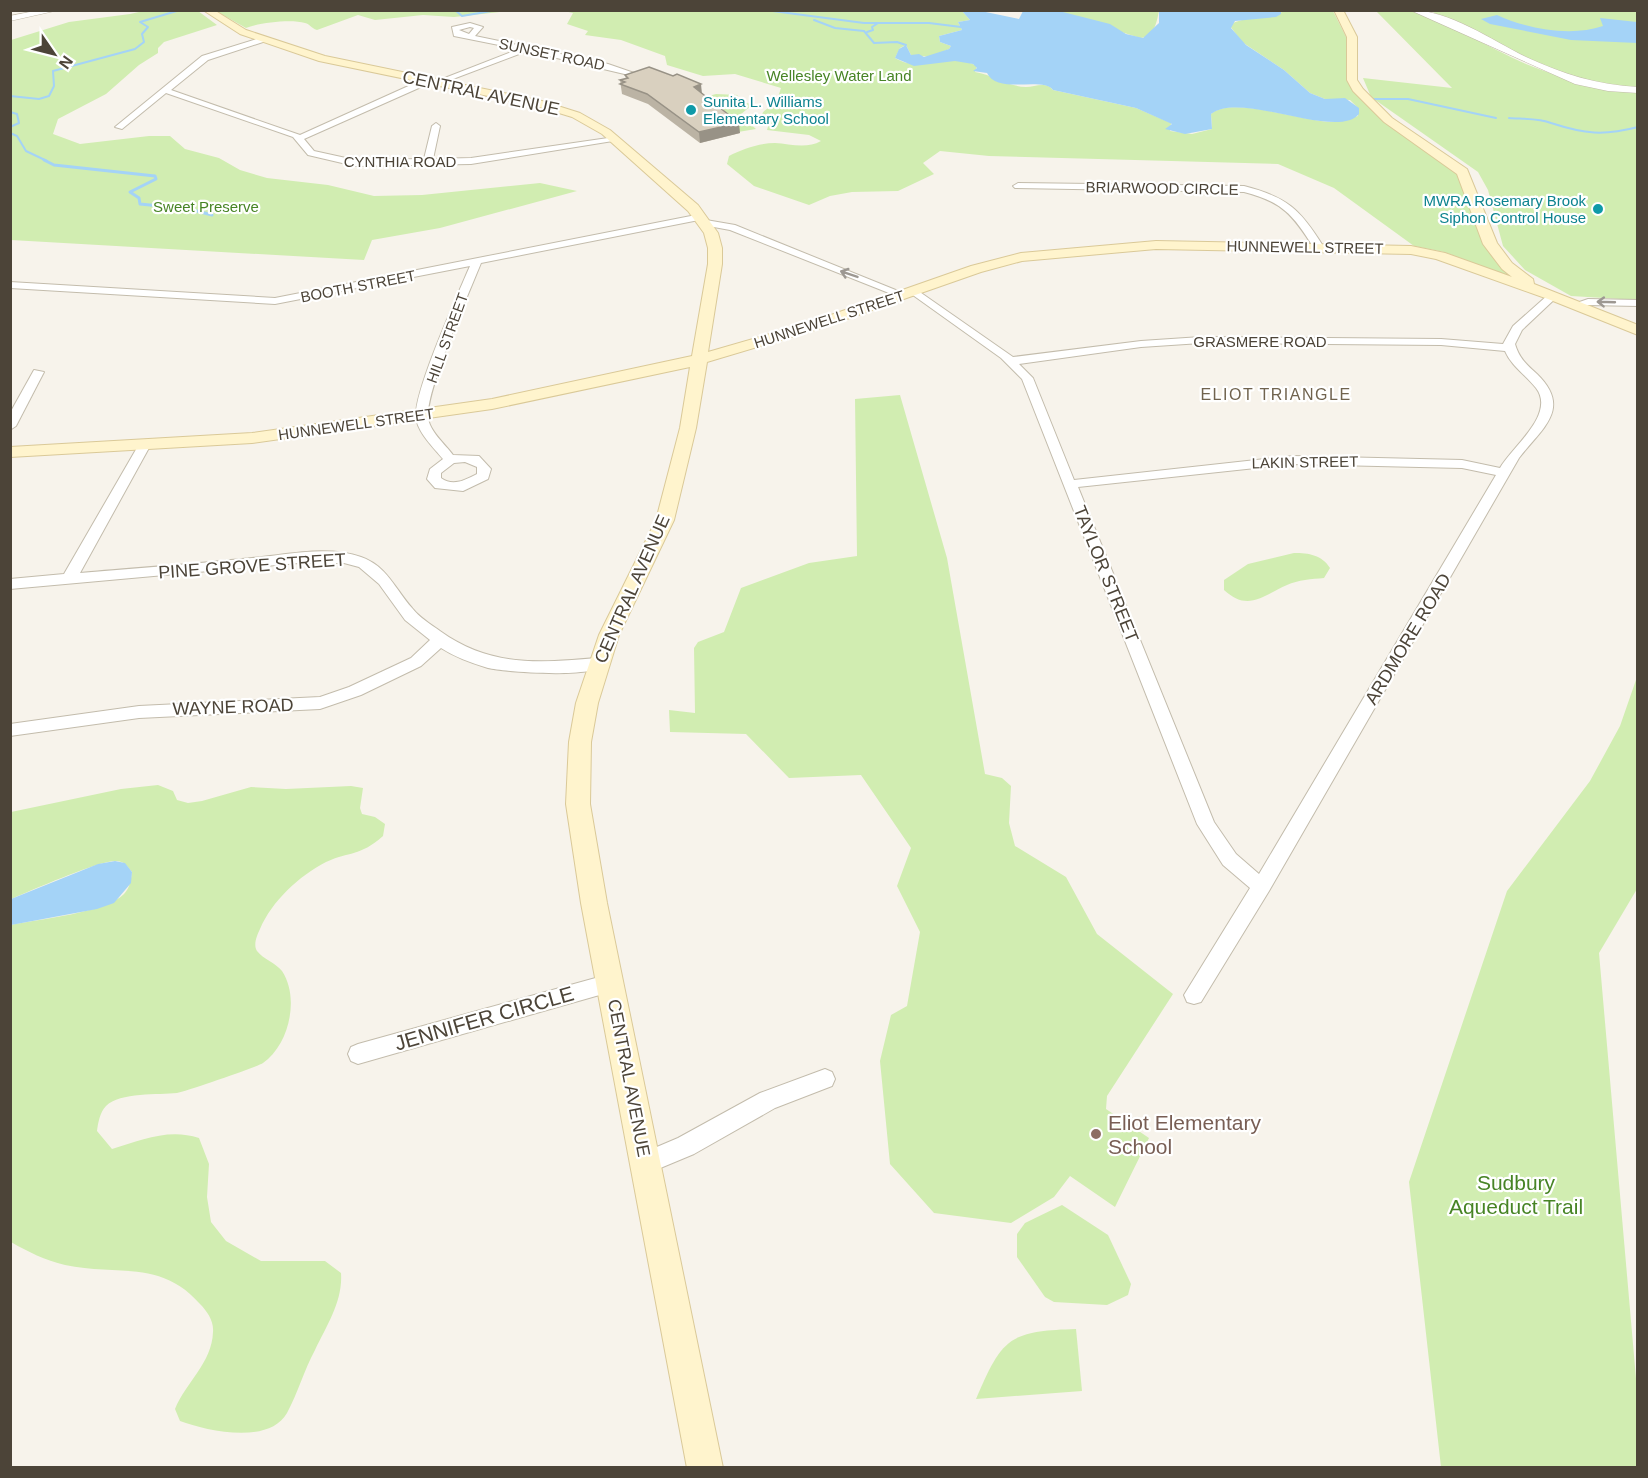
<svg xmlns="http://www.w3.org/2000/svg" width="1648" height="1478" font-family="Helvetica,sans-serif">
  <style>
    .green { fill: #d1edb1 }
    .water { fill: #a4d3f7 }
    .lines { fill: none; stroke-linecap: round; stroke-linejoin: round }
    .stream-far1 { stroke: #a4d3f7; stroke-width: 2 }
    .stream { stroke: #a4d3f7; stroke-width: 3 }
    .minor-casing { stroke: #c3bcac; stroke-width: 2 }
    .tertiary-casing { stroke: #c3bcac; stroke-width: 1 }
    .secondary-casing { stroke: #dac998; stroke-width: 2 }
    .minor { fill: #fff; fill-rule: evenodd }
    .tertiary { fill: #fff; fill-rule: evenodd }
    .secondary { fill: #fff4cd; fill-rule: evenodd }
    .wall { fill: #bbb3a4 }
    .shaded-wall { fill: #989286 }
    .building { fill: #d9d0bf; stroke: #989286; stroke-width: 1.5 }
    .oneway { stroke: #9d9892 }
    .culture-dot { fill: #0f9aa8; stroke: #fff; stroke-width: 2 }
    .education-dot { fill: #8d6e63; stroke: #fff; stroke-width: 2 }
    .labels { text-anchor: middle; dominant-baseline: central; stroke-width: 4.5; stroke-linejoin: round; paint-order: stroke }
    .far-street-label { font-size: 15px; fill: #4c4438; stroke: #fff }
    .far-park-label { font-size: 15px; fill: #478425; stroke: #fff }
    .far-culture-label { font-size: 15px; fill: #0d838f; stroke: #fff; text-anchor: start }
    .far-neighbourhood-label { font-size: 16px; letter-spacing: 1.5px; fill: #70634e; stroke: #fff }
    .street-label { font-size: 18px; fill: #4c4438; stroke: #fff }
    .near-street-label { font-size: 21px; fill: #4c4438; stroke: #fff }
    .near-education-label { font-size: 21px; fill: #785e54; stroke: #fff; text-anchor: start }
    .near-park-label { font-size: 21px; fill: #478425; stroke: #fff }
  </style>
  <rect width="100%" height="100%" fill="#f7f3eb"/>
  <g class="green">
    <path d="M1407,10c43,12 78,36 119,54 36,15 72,23 111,28v208l-66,-4 -46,-26 -22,-24 -15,-56 -10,-18 -107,-75 -8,-19 89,10 -76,-77z"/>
    <polygon points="138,11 198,11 217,25 164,42 158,48 158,53 139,65 106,94 58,119 53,134 80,144 149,136 170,136 185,149 219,158 240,170 267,178 328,185 374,196 422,195 540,183 577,191 440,228 372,240 364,260 11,240 11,40 69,22 130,14 139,12"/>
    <path d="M216,11h293l-55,6 -31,-2 -48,5 -17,-5 -41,15c-6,-2 -7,-6 -12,-7 -15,-4 -46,0 -59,5z"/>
    <path d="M564,11h398l8,9 -12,2 4,8 -23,6 1,6 11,4 -2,3 -18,8 -20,-2 -5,-10 -6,3 -5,10c26,16 56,-7 82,8l-2,6c18,3 31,14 51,15 9,0 20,-6 27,3l83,18 35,15 -1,8 22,3 20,-5 -1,-15c22,-19 95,9 124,8 7,0 16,-4 23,-6v-8l-8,-8 -25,-1 -15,-6 -26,-23 -42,-28 -12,-16c8,-10 38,-7 52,-14l-1,-1h52l13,26 3,37 18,29 91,63 25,70 34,43 -73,-27 -30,-6 -80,-58 -56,-24 -289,-8 -49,-5 -17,12 11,11 -36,17 -46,1 -22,4 -21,9 -55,-19 -27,-22 2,-8c13,-7 31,-13 46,-13 15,1 32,6 46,-2l-12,-6 -42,-5 2,-7 -8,-5c1,-8 7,-10 14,-12l6,-18 -46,-14 -32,2 -36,-11 -2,-9 -44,-16 -36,-5 3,-4 -21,-7 6,-11z"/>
    <path d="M1056,11h103c-2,9 -4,26 -19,27z"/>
    <path d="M1432,11h205v77c-72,-4 -136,-42 -200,-73z"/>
    <polygon points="716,94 738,95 732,101 753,104 740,115 756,129 738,132 701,98"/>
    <polygon points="900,395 947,558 985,774 1002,778 1011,786 1009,823 1015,846 1066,877 1097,934 1173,994 1107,1096 1106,1109 1149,1138 1115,1207 1070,1176 1054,1197 1011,1223 934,1213 890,1164 880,1061 891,1015 907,1006 920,932 897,886 911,848 861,775 789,778 746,734 670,732 669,710 695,713 694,648 698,642 724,632 741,588 809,563 857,556 855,399"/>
    <path d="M1294,553c15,0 28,2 36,15l-6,10c-12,1 -26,2 -37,7 -25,11 -39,27 -63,5v-10l24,-16z"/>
    <polygon points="1637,677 1637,889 1599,953 1637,1390 1637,1467 1441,1467 1409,1182 1507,891 1590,781 1620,726"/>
    <path d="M158,785l15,6 4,9 11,3 14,-2 49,-14 35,2 65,-3 12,2 -3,20 2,6 13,3 10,7 -2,12c-24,21 -33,15 -57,26 -27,14 -54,39 -66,67 -3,6 -7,16 -3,22 6,8 19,12 25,20 18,27 7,74 -19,92 -6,4 -77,28 -86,30 -18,2 -57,-1 -71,13 -6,6 -8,17 -9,25l15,18c29,-9 57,-21 87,-11l10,26 -2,33 4,25 15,19 35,20h64l16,12c2,28 -14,52 -26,77 -11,20 -17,43 -28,63 -18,32 -80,18 -107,8l-5,-12c11,-27 37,-46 38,-77 1,-11 -6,-21 -13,-28 -39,-45 -84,-28 -135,-39 -20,-5 -37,-13 -54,-23v-317c28,-6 94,-12 113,-31 6,-6 7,-15 8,-22 -5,-6 -7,-10 -15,-11 -15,-2 -87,30 -106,38v-87l110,-23z"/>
    <polygon points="1062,1205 1108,1235 1131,1284 1128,1295 1107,1305 1054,1302 1045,1297 1017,1257 1017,1234 1025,1223"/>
    <path d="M1076,1329l6,62 -106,8c26,-61 33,-68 100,-70z"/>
  </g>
  <g class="water">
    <path d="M962,11h19l38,8 4,-8h36l51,13 16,10 17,4 16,-15v-12h122v3l-5,3 -41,4 -4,7 15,17 38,25 26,23 15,6 20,-1 14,10v6c-22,27 -119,-24 -148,0l1,15 -27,5 -20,-5 7,-5 -36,-16 -83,-18c-10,-14 -56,5 -66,-17l-14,-2 4,-3 -4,-4 -18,-3 -41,5 -19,-8 4,-9 7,-4 5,10 8,-1 5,3 25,-8 2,-3 -11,-4 -1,-6 23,-6 -4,-8 12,-2z"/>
    <path d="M1497,15c30,14 74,22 106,11l-3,-8 37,4v21l-66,-3 -81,-16 -9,-5z"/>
    <polygon points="115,861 125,863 132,872 131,883 114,903 97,909 11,925 11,899 98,864"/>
  </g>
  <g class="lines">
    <g class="stream-far1">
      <polyline points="455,10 462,16 497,10"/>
      <polyline points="765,10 864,23 929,23 961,27"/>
      <polyline points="814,20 835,28 864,31 874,43 897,42 906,45"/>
      <polyline points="867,32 873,30 872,27 878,23"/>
      <polyline points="10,96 39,99 49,96 54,86 53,71 135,49 144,42 142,34 148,27 140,22 180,10"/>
      <polyline points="1372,99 1408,99 1496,118"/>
      <polyline points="10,112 17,114 19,123 10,127"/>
      <path d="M1509,118c13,1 30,0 42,5 34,11 52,13 87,4"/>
      <polyline points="10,133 17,136 26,151 47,161"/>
    </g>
    <polyline class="stream" points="44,160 54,165 155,176 156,179 130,192 139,198 140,204 189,209 212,215"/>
    <defs>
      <g id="minor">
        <path d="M470,23l13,4 -8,9 133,28 29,10 -4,2 -106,-25 -90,34v-4l82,-32 -65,-13 -2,-9zM470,27l4,1 -5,6 -10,-4z"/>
        <polygon points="263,37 266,41 208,60 171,90 300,135 424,79 430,79 430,83 304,139 314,151 355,160 424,159 432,126 436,123 440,126 433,159 471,158 615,137 619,140 471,164 355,166 308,155 293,137 166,93 122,129 115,127 202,56"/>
        <path d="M1018,183l226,3c43,11 56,23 79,60l-9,2c-21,-33 -31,-46 -70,-56l-229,-4 -2,-2z"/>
        <path d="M701,214l5,3 -2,2 -223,44c-12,30 -55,127 -53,154 1,14 17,27 25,38l26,1 12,13 -3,10 -25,12 -28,-3 -8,-9 3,-10 13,-10c-9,-11 -26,-27 -27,-42 -2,-26 42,-123 54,-151l-195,38 -265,-16v-6l265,16zM465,462l12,5v7c-12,6 -24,13 -36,4v-5l13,-10z"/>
        <polygon points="706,220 735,225 908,295 899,297 730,230 703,225 701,223"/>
        <path d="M914,288l99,69 128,-16 60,-4 240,2 62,5 10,-18 36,-32 9,2 -36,34 -7,14c4,14 12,21 22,30 36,35 4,55 -18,84l-250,433 -68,111 -7,2 -7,-2 -3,-7 66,-107 -27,-23 -26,-41 -175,-445 -21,-21 -91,-65v-4zM1201,343l240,2 64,6c7,16 21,24 31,37 20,26 -23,58 -36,80l-38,-8 -169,-4 -219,24 -41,-102 -14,-14 122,-17zM1293,464l169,4 34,7 -237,399 -23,-20 -22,-32 -136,-335z"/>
        <polygon points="1588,299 1638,300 1638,306 1588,305 1576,308 1571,305"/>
        <polygon points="34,370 44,372 16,426 10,430 10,413"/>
        <path d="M144,442l6,4 -70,127c57,-5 115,-9 172,-15 35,-3 75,-13 109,-1 26,9 34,32 51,51 7,9 18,16 28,23 50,36 98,32 157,27l8,6c-9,15 -100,8 -117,4 -17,-5 -33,-11 -47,-20l-20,18 -60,29 -41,14 -181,9 -129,18v-12l129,-18 181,-9 29,-10 62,-29 19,-18 -25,-20 -26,-36 -20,-17 -15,-4h-45l-289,26v-10l54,-5 74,-128z"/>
        <polygon points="610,974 617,976 620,983 617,990 358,1064 351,1061 348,1054 351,1047 358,1044"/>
        <polygon points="825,1069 832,1072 835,1079 832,1086 775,1108 694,1154 646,1174 638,1171 635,1163 638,1155 678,1138 760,1093"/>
      </g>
      <g id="tertiary">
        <polygon points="40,10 59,10 10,21 10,16"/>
        <path d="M1410,10c40,0 81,30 116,47 37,17 71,28 112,30v6l-30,-2 -33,-7z"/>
      </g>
      <polygon id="secondary" points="203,10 214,10 246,30 325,56 542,101 580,113 610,130 698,205 718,233 722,248 722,264 708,352 808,323 971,266 1021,253 1156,241 1411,246 1445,253 1512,277 1502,269 1483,244 1457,174 1384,122 1353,91 1347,80 1347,37 1334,10 1343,10 1357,37 1357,80 1363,89 1392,118 1467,169 1497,243 1512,263 1533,279 1534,284 1638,325 1638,335 1548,299 1436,259 1411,254 1156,249 1022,261 981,272 818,329 707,362 696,428 674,520 619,635 598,703 591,742 590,804 607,903 723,1468 687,1468 581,903 566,804 569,742 576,703 599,635 656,520 680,428 690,367 492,409 252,443 10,457 10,447 252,433 492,399 692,356 708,264 708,248 704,233 688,211 602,134 572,117 536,106 319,61 240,34"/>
    </defs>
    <use href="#minor" class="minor-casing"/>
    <use href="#tertiary" class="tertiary-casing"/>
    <use href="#secondary" class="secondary-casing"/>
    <use href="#minor" class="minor"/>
    <use href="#tertiary" class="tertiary"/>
    <use href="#secondary" class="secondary"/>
  </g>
  <polygon class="wall" points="625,75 702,93 740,133 700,143 648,104 622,94 620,80 626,79"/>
  <g class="shaded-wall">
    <polygon points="701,84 702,94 694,87"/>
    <polygon points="739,123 740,133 700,143 699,132"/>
  </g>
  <polygon class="building" points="649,67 673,76 677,74 701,84 694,87 739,123 699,132 647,94 620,84 625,82 620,80 628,78 625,75"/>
  <defs><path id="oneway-shaft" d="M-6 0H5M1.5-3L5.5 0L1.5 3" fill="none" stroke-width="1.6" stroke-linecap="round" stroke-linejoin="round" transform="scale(1.5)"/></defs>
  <g class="oneway">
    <use href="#oneway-shaft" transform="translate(849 274) rotate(-161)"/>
    <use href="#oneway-shaft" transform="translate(1606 302) rotate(-178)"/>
  </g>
  <g class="culture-dot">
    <circle cx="691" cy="110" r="6"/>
    <circle cx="1598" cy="209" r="6"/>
  </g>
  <circle class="education-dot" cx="1096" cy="1134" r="6"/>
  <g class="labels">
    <g class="far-street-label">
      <text transform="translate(552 54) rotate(12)">SUNSET ROAD</text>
      <text x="400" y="161">CYNTHIA ROAD</text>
      <text transform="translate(1162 188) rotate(1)">BRIARWOOD CIRCLE</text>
      <text transform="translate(1305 247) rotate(1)">HUNNEWELL STREET</text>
      <text transform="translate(358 286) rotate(-11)">BOOTH STREET</text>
      <text transform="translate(829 319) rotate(-18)">HUNNEWELL STREET</text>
      <text transform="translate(447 338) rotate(-70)">HILL STREET</text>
      <text x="1260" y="341">GRASMERE ROAD</text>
      <text transform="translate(356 424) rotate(-8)">HUNNEWELL STREET</text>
      <text transform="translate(1305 462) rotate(-1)">LAKIN STREET</text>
    </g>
    <g class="far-park-label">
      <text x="839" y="75">Wellesley Water Land</text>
      <text x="206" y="206">Sweet Preserve</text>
    </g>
    <g class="far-culture-label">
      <text x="703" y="101">Sunita L. Williams<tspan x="703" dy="17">Elementary School</tspan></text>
      <text x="1586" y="200" text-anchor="end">MWRA Rosemary Brook<tspan x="1586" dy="17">Siphon Control House</tspan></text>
    </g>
    <g class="far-neighbourhood-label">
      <text x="1276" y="394">ELIOT TRIANGLE</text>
    </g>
    <g class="street-label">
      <text transform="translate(481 93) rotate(12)">CENTRAL AVENUE</text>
      <text transform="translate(252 566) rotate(-4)">PINE GROVE STREET</text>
      <text transform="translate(1106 574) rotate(68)">TAYLOR STREET</text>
      <text transform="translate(632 589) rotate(-66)">CENTRAL AVENUE</text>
      <text transform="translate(1408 639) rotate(-59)">ARDMORE ROAD</text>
      <text transform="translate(233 707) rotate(-2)">WAYNE ROAD</text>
      <text transform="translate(629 1078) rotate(79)">CENTRAL AVENUE</text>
    </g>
    <g class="near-street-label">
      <text transform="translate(484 1018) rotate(-16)">JENNIFER CIRCLE</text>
    </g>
    <g class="near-education-label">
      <text x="1108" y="1122">Eliot Elementary<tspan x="1108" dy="24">School</tspan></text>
    </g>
    <g class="near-park-label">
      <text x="1516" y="1182">Sudbury<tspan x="1516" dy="24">Aqueduct Trail</tspan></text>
    </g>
  </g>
  <rect width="1648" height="1478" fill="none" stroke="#4c4438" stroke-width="24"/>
  <g transform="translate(54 54) rotate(125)" stroke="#ffffff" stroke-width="4.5" paint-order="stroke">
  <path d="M0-4.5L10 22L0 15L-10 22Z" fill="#4c4438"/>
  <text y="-9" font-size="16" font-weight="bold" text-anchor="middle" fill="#4c4438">N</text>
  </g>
</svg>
